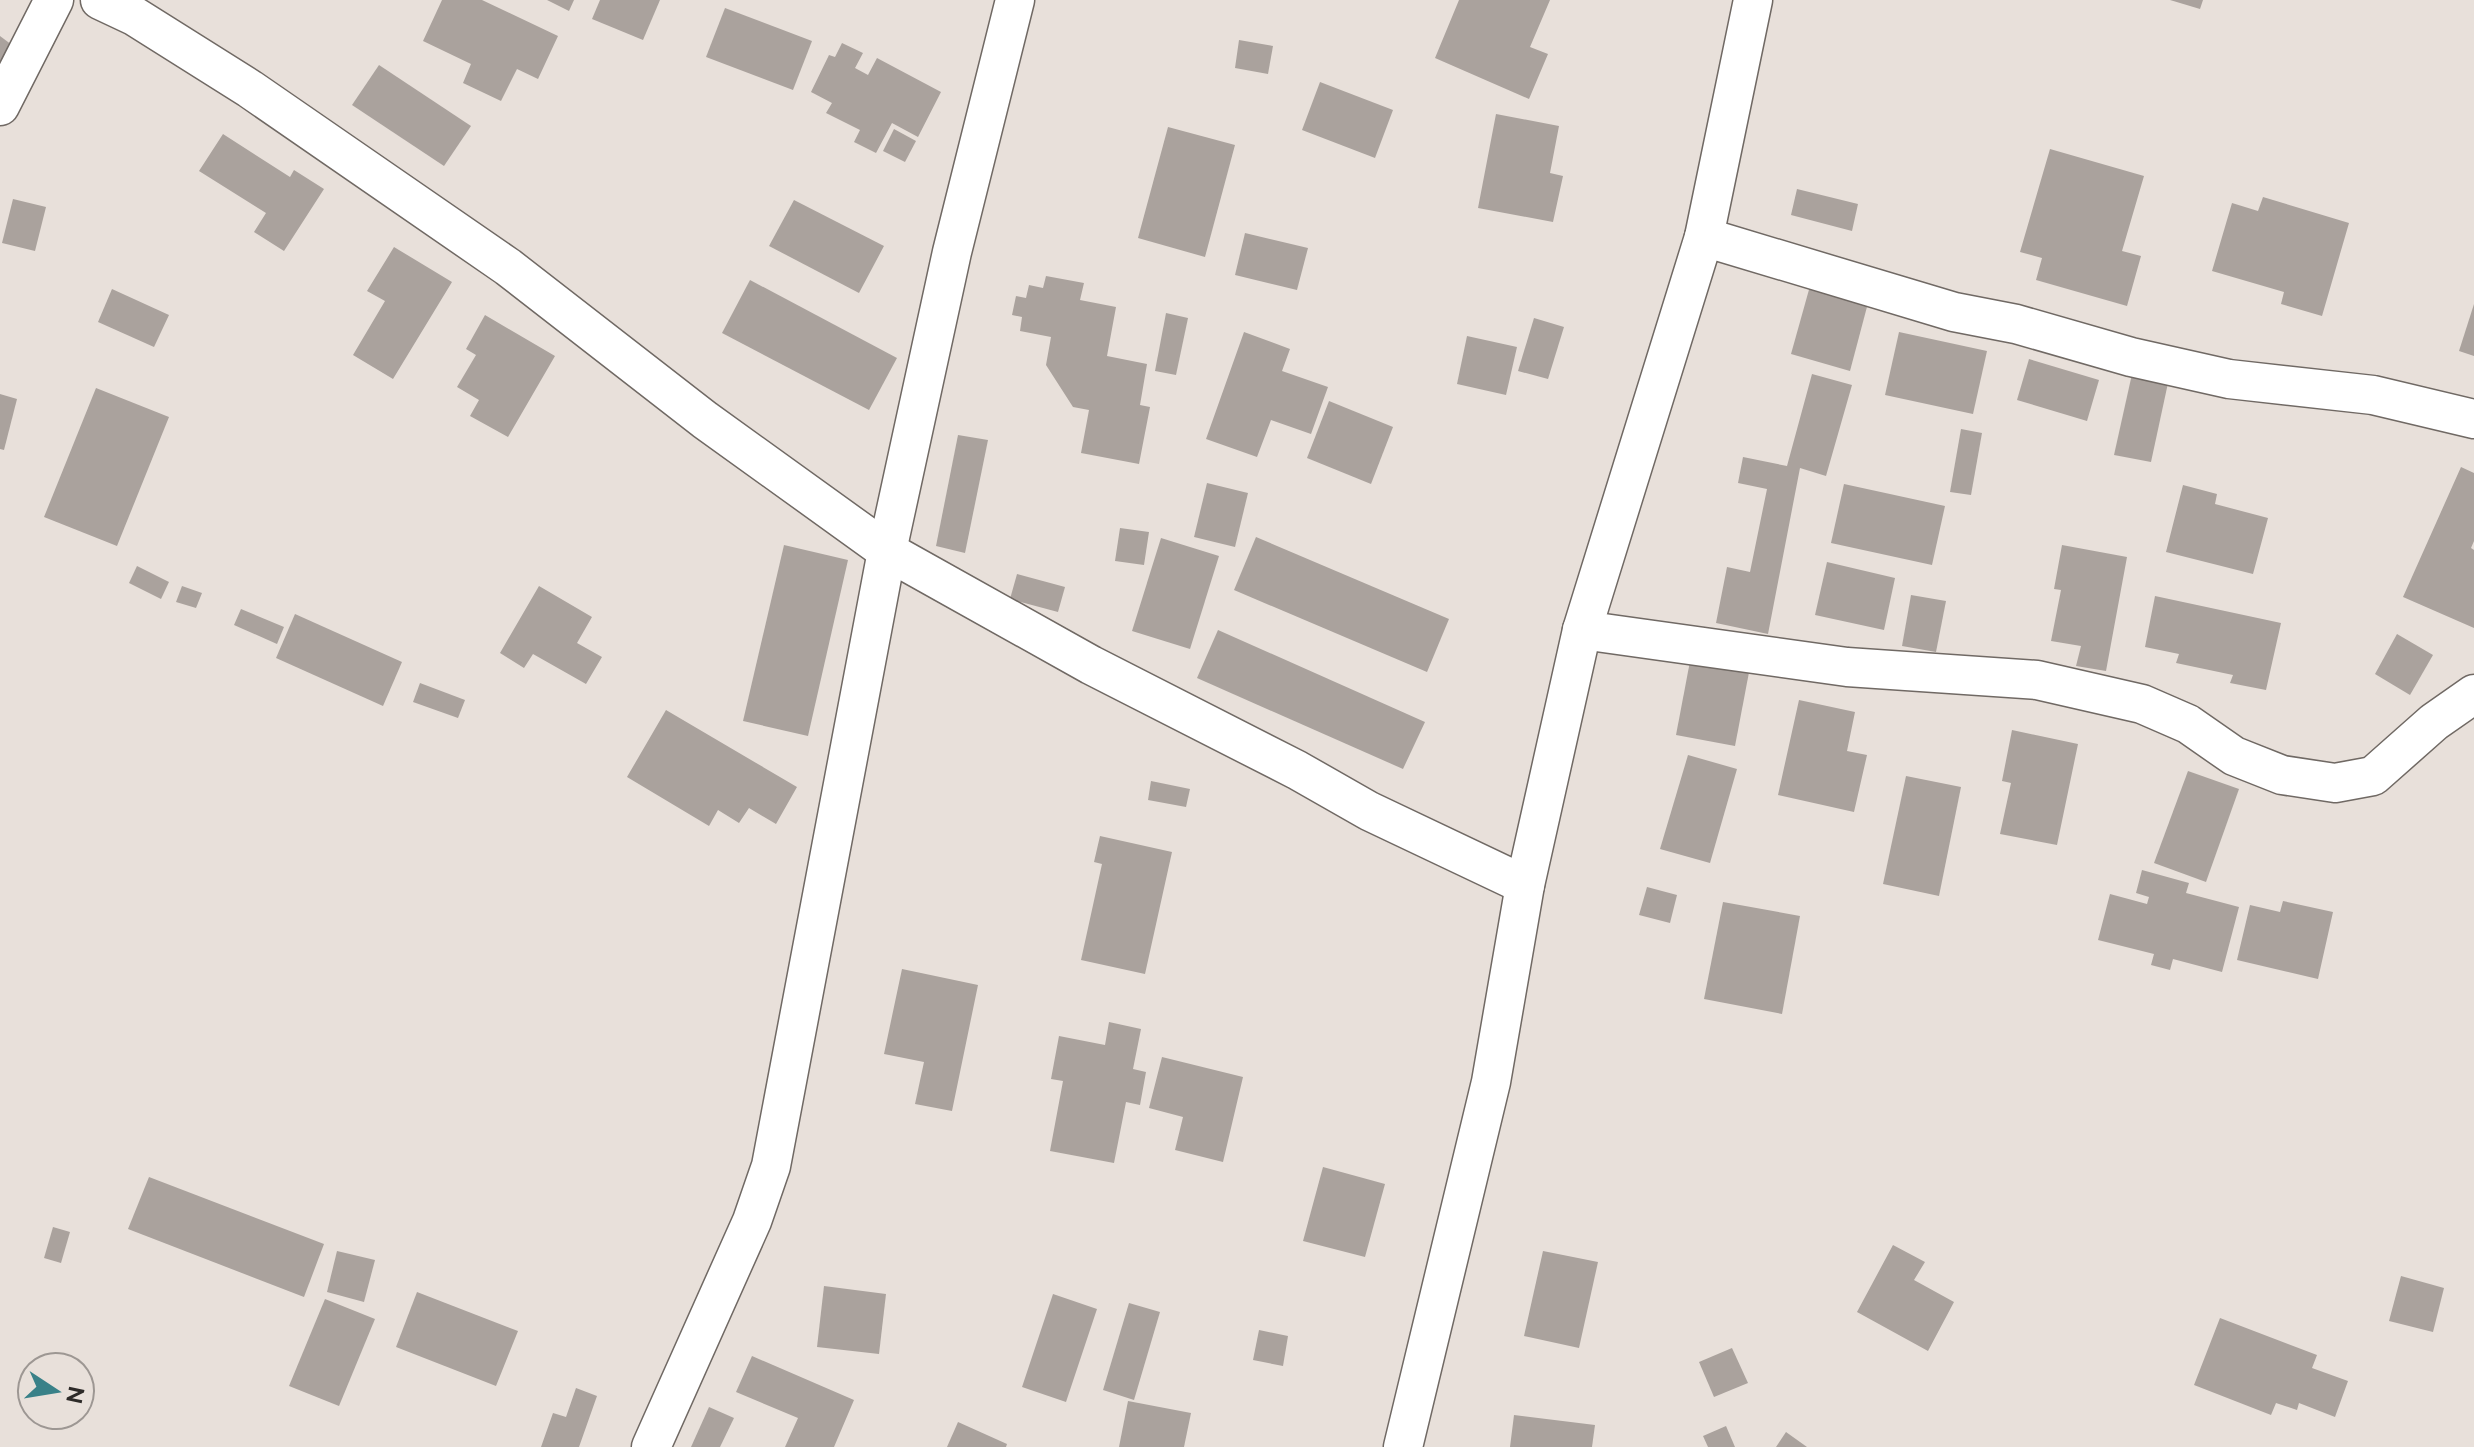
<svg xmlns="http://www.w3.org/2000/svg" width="2474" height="1447" font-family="Raleway,sans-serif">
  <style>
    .building { fill: #aaa29d }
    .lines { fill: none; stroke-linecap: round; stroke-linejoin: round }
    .minor-casing { stroke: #706964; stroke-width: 41 }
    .minor { stroke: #fff; stroke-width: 38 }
  </style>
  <rect width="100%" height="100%" fill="#e8e0da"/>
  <g class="building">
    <polygon points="442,0 482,0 558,36 538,79 517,69 501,101 463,83 471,64 423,41"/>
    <polygon points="547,0 574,0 569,11"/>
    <polygon points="600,0 660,0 643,40 592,19"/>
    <polygon points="1459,0 1550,0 1530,47 1548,54 1529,99 1435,58"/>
    <polygon points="2170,0 2203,0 2200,9"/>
    <polygon points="725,8 812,41 793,90 706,57"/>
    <polygon points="0,36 16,48 0,70"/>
    <polygon points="1239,40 1273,46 1268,74 1235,68"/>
    <polygon points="842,43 863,53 855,68 868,75 877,58 941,92 918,137 892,123 876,153 854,142 860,130 826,113 832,103 811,92 829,55 835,57"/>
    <polygon points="379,65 471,126 444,166 352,105"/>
    <polygon points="1320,82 1393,110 1375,158 1302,130"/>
    <polygon points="1496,114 1559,126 1550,173 1563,176 1553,222 1478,208"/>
    <polygon points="1168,127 1235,145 1205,257 1138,238"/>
    <polygon points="894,129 916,141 905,162 883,151"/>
    <polygon points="223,134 290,177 294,170 324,189 284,251 254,232 266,213 199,171"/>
    <polygon points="2050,149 2144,176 2122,251 2141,256 2127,306 2036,280 2042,258 2020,252"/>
    <polygon points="1797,189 1858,204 1852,231 1791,215"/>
    <polygon points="2263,197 2349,223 2322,316 2281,304 2284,292 2212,271 2232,203 2258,211"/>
    <polygon points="13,199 46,207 35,251 2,243"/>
    <polygon points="794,200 884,246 859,293 769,246"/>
    <polygon points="1245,233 1308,248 1297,290 1235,275"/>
    <polygon points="394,247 452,282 393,379 353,355 385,301 367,291"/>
    <polygon points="1046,276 1084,283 1080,300 1116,307 1107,356 1147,364 1140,405 1150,407 1139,464 1081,453 1089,410 1073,407 1046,365 1051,337 1020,331 1022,317 1012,315 1016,296 1026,298 1029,285 1043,288"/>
    <polygon points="750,280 897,358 869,410 722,333"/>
    <polygon points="1810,286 1868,303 1850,371 1791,354"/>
    <polygon points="112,289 169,315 154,347 98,322"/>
    <polygon points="2474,304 2474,356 2459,351"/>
    <polygon points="1166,313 1188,318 1176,375 1155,371"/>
    <polygon points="485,315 555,356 508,437 470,416 479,400 457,387 476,355 466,349"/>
    <polygon points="1534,318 1564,327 1548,379 1518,371"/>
    <polygon points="1244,332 1290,349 1282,371 1328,387 1311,434 1271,420 1257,457 1206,439"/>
    <polygon points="1899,332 1987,351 1973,414 1885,395"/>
    <polygon points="1467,336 1517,347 1506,395 1457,384"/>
    <polygon points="2029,359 2099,380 2087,421 2017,400"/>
    <polygon points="1812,374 1852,385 1826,476 1800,468 1768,634 1716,623 1727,567 1750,572 1767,489 1738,483 1743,457 1787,466"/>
    <polygon points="2132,374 2168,383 2151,462 2114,455"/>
    <polygon points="96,388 169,417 117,546 44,517"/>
    <polygon points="0,394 17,399 4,450 0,449"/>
    <polygon points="1329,401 1393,427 1371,484 1307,458"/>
    <polygon points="1961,429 1982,433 1971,495 1950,492"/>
    <polygon points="958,435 988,440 965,553 936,546"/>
    <polygon points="2461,467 2474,473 2474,541 2471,548 2474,550 2474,628 2403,597"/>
    <polygon points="1207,483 1248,493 1235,547 1194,537"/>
    <polygon points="1844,484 1945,506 1932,565 1831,543"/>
    <polygon points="2183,485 2217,494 2215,504 2268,518 2253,574 2166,552"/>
    <polygon points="1120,528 1149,532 1144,565 1115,561"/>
    <polygon points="1256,537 1449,619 1427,672 1234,590"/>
    <polygon points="1161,538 1219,556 1190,649 1132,631"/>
    <polygon points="784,545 848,560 808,736 743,721"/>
    <polygon points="2062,545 2127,557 2106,671 2076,666 2081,646 2051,641 2061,590 2054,589"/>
    <polygon points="1827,562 1895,578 1884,630 1815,615"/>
    <polygon points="137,566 169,582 161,599 129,583"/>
    <polygon points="1017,574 1065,587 1058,612 1010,599"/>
    <polygon points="182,586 202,593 196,608 176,602"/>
    <polygon points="539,586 592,617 577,643 602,657 586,684 533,654 524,668 500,653"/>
    <polygon points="1911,595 1946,601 1936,652 1902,646"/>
    <polygon points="2155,596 2281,623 2266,690 2230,683 2233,675 2176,663 2179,654 2145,647"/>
    <polygon points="241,609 284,627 277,644 234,625"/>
    <polygon points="295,614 402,662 383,706 276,658"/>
    <polygon points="1218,630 1425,722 1403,769 1197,678"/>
    <polygon points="2397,634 2433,655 2410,695 2375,674"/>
    <polygon points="1691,656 1750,667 1735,746 1676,735"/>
    <polygon points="420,683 465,700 458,718 413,702"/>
    <polygon points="1799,700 1855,712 1847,751 1867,755 1854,812 1778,795"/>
    <polygon points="666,710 797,787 776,824 749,808 739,823 718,810 709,826 627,777"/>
    <polygon points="2012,730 2078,744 2057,845 2000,834 2011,783 2002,781"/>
    <polygon points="1688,755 1737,769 1710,863 1660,849"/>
    <polygon points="2188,771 2239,789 2206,882 2154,863"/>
    <polygon points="1906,776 1961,787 1939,896 1883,884"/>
    <polygon points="1151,781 1190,789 1186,807 1148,800"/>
    <polygon points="1100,836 1172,852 1145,974 1081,960 1102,864 1094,862"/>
    <polygon points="2142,870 2189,883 2186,893 2239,907 2222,972 2173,959 2170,970 2151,965 2154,954 2098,940 2110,894 2147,904 2149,897 2136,893"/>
    <polygon points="1647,887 1677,895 1670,923 1639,915"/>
    <polygon points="2283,901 2333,912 2318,979 2237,960 2250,905 2280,912"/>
    <polygon points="1723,902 1800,916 1782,1014 1704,999"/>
    <polygon points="902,969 978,985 952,1111 915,1104 924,1062 884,1054"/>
    <polygon points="1109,1022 1141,1029 1133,1069 1146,1072 1140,1105 1126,1102 1114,1163 1050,1151 1063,1081 1051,1079 1059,1036 1105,1045"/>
    <polygon points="1162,1057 1243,1077 1223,1162 1175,1150 1183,1117 1149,1108"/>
    <polygon points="1323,1167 1385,1184 1365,1257 1303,1241"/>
    <polygon points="149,1177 324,1244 304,1297 128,1229"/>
    <polygon points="53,1227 70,1232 61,1263 44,1258"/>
    <polygon points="1893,1245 1925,1262 1914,1280 1954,1302 1928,1351 1857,1312"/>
    <polygon points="337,1251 375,1260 364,1302 327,1292"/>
    <polygon points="1543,1251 1598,1262 1579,1348 1524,1336"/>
    <polygon points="2401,1276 2444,1288 2433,1332 2389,1321"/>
    <polygon points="824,1286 886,1294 879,1354 817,1347"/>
    <polygon points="417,1292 518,1331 496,1386 396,1347"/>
    <polygon points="1053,1294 1097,1309 1066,1402 1022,1387"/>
    <polygon points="325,1299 375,1319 339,1406 289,1386"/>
    <polygon points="1129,1303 1160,1312 1134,1400 1103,1390"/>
    <polygon points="2220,1318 2317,1355 2312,1368 2348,1381 2335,1417 2299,1403 2297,1410 2276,1403 2271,1415 2194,1385"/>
    <polygon points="1259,1330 1288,1336 1283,1366 1253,1360"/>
    <polygon points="1732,1348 1748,1383 1714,1397 1699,1362"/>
    <polygon points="752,1356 854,1400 834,1447 785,1447 798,1418 736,1392"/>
    <polygon points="576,1388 597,1396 579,1447 541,1447 553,1413 566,1417"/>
    <polygon points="1128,1401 1191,1413 1184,1447 1119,1447"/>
    <polygon points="709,1407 734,1418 720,1447 691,1447"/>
    <polygon points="1514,1415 1595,1425 1592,1447 1510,1447"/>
    <polygon points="958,1422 1007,1444 1006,1447 947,1447"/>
    <polygon points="1726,1426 1735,1447 1708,1447 1703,1436"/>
    <polygon points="1786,1432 1807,1447 1776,1447"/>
  </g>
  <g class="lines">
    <defs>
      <g id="minor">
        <polyline points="100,0 134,16 250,89 508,267 705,420 887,551 1091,665 1297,770 1369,811 1525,885"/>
        <polyline points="0,106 54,0"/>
        <polyline points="1704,237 1954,312 2016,324 2131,357 2229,379 2373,395 2474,419"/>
        <polyline points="1582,630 1847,667 2037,680 2142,704 2188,724 2234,756 2282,775 2335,783 2373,776 2434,722 2474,694"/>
        <polyline points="651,1447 752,1221 771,1166 887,551 952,252 1015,0"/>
        <polyline points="1403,1447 1491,1082 1525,885 1582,630 1704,237 1753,0"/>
      </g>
    </defs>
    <use href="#minor" class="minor-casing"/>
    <use href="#minor" class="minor"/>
  </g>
  <g transform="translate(56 1391) rotate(102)"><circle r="38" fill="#e8e0da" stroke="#9d9793" stroke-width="2"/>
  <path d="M0-6L14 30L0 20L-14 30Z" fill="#398188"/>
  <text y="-12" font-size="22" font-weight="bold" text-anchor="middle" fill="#2d2a28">N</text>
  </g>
</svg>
